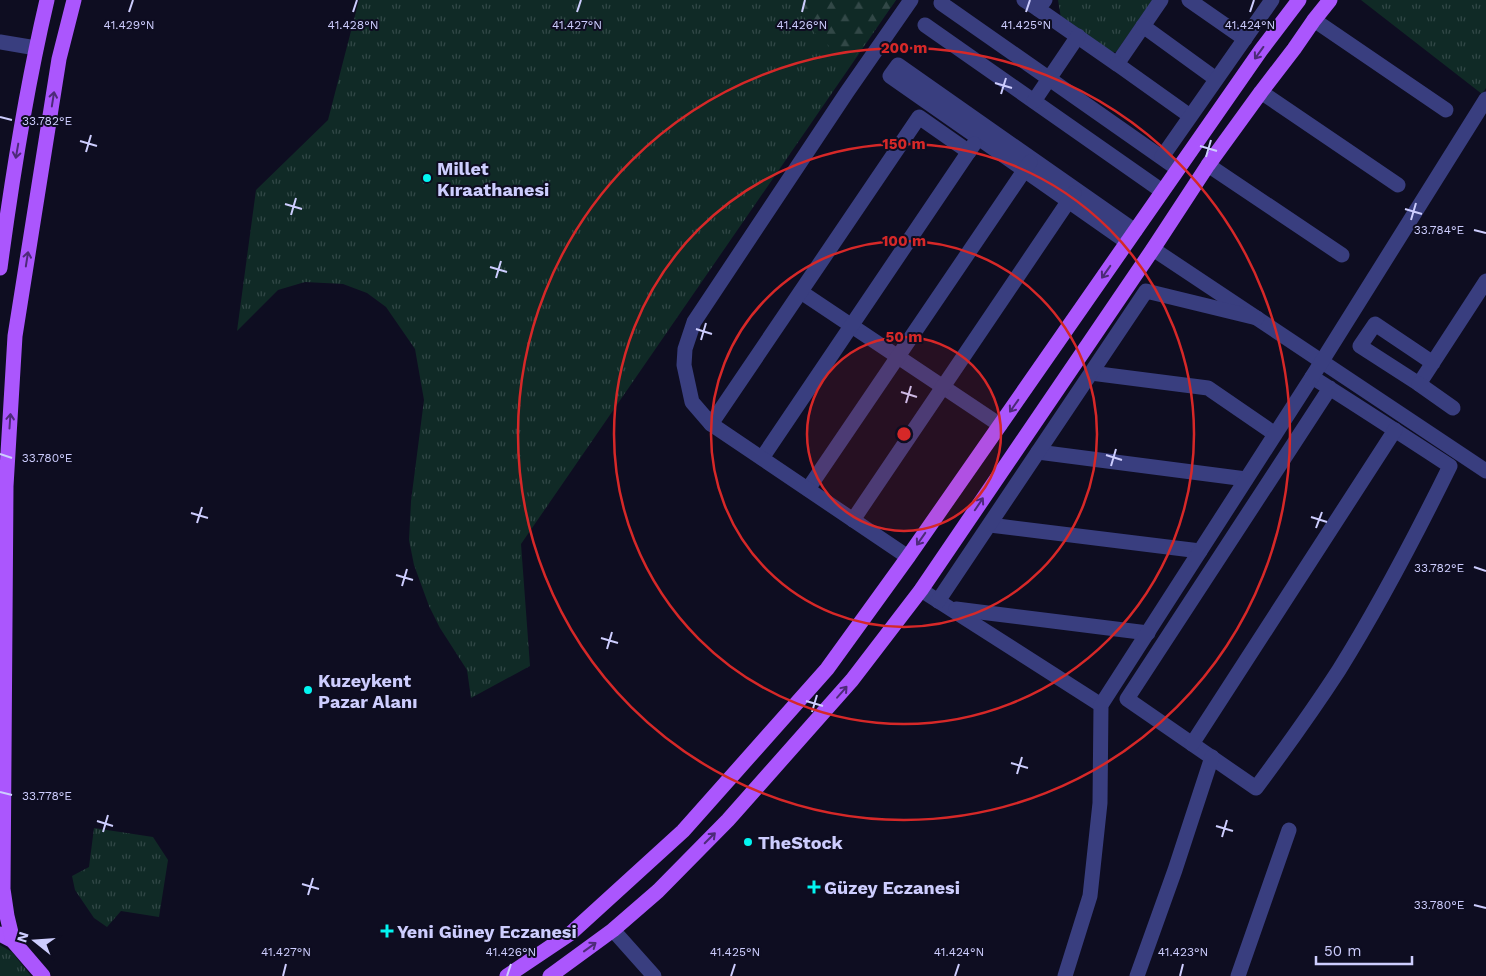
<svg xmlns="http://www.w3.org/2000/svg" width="1486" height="976" font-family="'Work Sans',sans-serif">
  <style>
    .grass { fill: url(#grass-tufts) }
    .forest { fill: url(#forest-firs) }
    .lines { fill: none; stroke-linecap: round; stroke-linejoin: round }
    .minor { stroke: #393e7f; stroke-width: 15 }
    .major { stroke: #ab56fd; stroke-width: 15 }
    .oneway { stroke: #4d2a79 }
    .ticks { fill: none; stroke: #cdcdfe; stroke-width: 2 }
    .ring { fill: none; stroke: #d62828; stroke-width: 2.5 }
    .poi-dot { fill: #03f5f1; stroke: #0e0d21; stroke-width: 2 }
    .labels { text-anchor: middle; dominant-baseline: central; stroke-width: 4; stroke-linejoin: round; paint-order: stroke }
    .poi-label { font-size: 18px; font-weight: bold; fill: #cdcdfe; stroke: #0e0d21; text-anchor: start }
    .ticks-label { font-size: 12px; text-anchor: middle; fill: #cdcdfe; stroke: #0e0d21; stroke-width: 4; stroke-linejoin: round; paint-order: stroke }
    .centre { fill: #d62828; stroke: #0e0d21; stroke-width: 2.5 }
    .ring-label { font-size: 15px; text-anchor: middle; font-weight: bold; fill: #d62828; stroke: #0e0d21; stroke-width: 4; stroke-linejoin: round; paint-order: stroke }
  </style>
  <defs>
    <pattern id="grass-tufts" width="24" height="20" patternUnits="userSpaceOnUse" patternTransform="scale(1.25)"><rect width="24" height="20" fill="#102a26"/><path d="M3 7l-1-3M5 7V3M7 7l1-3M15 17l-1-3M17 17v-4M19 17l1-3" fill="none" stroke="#324847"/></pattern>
    <pattern id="forest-firs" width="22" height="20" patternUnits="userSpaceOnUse" patternTransform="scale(1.25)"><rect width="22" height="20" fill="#102a26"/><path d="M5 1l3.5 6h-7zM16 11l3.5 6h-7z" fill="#324847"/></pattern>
  </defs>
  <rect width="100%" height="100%" fill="#0e0d21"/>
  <g class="grass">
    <polygon points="359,0 896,0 521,544 530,666 471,698 467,670 440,628 429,606 414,565 409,540 411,501 424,400 415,349 386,307 367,293 343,284 305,282 278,290 237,331 256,190 328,120"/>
    <polygon points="1058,0 1153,0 1116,52 1110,53 1061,18"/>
    <polygon points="1361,0 1486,0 1486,88 1482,94"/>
    <polygon points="94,828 153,837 168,860 159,917 121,911 107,927 94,918 75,890 72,876 89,867"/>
    <polygon points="0,945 12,952 31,976 0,976"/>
  </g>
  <polygon class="forest" points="802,0 896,0 849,65 811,29 804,16"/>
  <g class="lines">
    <g class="minor">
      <polyline points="943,0 941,3 1178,169"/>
      <polyline points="1024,0 1038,9"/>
      <polyline points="1045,0 1038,9 1117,64 1161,0"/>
      <polyline points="1189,0 1245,39"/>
      <polyline points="1314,20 1446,110"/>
      <polyline points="925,25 1162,191"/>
      <polyline points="1143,26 1216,79"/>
      <polyline points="0,42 36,48"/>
      <polyline points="1117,64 1190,116"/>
      <polyline points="1261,92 1398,185"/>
      <polyline points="1034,101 1078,36"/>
      <polyline points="1162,157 1272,0"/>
      <polyline points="1208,165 1342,255"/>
      <polyline points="1127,242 890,76 898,65 1135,231"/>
      <polyline points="1153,249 1486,471"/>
      <polyline points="801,292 1000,425"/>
      <polyline points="1433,363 1375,324 1360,346 1419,384 1486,281"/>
      <polyline points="1091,373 1208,388 1275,434"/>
      <path d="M1312,377c46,29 92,59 138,89 -34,69 -70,138 -111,204 -26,40 -54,79 -83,118l-129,-89 203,-311"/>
      <polyline points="1419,384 1453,408"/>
      <polyline points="711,424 919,117 969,152"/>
      <polyline points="1038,452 1246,479"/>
      <polyline points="762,458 974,144"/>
      <polyline points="808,489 1030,162"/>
      <polyline points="853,520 1074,193"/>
      <polyline points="990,525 1200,551"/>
      <polyline points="908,557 711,424 692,402 684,365 685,349 694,322 847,92 911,0"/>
      <polyline points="921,590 1101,705"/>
      <polyline points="938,601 1146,291 1257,318"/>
      <polyline points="956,609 1148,633"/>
      <polyline points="1192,744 1395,430"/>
      <polyline points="613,930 654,976"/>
      <polyline points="1065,976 1090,896 1100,803 1101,705 1312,377 1486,99"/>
      <polyline points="1137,976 1175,870 1212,757"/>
      <polyline points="1238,976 1289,830"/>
    </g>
    <g class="major">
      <path d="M0,268c12,-90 26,-179 47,-268"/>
      <polyline points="0,934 13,941 43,976"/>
      <polyline points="13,941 7,916 3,889 6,486 15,336 59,59 74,0"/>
      <polyline points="507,976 571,933 683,831 827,669 908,557 1261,50 1299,0"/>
      <polyline points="550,976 613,930 658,891 728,820 852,680 921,590 1153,249 1208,165 1261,92 1294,49 1314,20 1330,0"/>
    </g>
  </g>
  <defs><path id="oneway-shaft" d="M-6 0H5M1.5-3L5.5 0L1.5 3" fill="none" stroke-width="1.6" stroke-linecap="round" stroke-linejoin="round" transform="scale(1.25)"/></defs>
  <g class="oneway">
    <use href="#oneway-shaft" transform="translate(1259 53) rotate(126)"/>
    <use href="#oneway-shaft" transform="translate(53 99) rotate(-81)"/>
    <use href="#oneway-shaft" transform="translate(17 151) rotate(100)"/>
    <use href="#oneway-shaft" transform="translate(27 259) rotate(-81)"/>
    <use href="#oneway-shaft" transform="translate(1106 272) rotate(125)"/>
    <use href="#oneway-shaft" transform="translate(1014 406) rotate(125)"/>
    <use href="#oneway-shaft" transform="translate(10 421) rotate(-86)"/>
    <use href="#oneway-shaft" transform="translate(979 504) rotate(-56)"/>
    <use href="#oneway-shaft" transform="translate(921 539) rotate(125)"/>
    <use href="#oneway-shaft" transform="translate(842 692) rotate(-49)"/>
    <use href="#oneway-shaft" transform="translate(710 838) rotate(-45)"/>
    <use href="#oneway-shaft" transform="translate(590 947) rotate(-36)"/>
  </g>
  <path class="ticks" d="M129,12l4,-12M353,12l4,-12M577,12l4,-12M802,12l3,-12M1026,12l4,-12M1250,12l4,-12M995,83l17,5M1001,94l5,-16M0,117l12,3M80,141l17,5M1200,146l17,5M86,152l5,-17M1206,157l5,-17M285,204l17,5M1405,209l17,5M291,215l5,-17M1411,220l5,-17M1474,230l12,3M490,267l17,5M496,278l5,-17M696,329l16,5M701,340l5,-17M901,392l16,5M906,403l5,-17M0,454l12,4M1106,455l16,5M1111,466l5,-17M191,513l17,5M1311,517l16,5M197,523l5,-16M1316,528l6,-16M1474,567l12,4M396,575l17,5M402,586l5,-17M601,638l17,5M607,649l5,-17M806,701l17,5M812,712l5,-17M1011,763l17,5M1017,774l5,-17M0,792l12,3M97,821l16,5M1216,826l17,5M103,832l5,-17M1222,837l5,-17M302,884l17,5M308,895l5,-17M1474,905l12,3M283,976l3,-12M507,976l4,-12M731,976l4,-12M955,976l4,-12M1180,976l3,-12"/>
  <circle cx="904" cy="434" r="97" fill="#d62828" fill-opacity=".12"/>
  <g class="ring">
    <circle cx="904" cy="434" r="97"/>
    <circle cx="904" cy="434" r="193"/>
    <circle cx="904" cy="434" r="290"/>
    <circle cx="904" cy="434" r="386"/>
  </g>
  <g class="poi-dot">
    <circle cx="427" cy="178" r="5"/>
    <circle cx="308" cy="690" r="5"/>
    <circle cx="748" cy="842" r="5"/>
    <path d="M811.5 879.5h5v5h5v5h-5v5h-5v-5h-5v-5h5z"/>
    <path d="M384.5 923.5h5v5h5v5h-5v5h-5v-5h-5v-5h5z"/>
  </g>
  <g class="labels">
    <g class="poi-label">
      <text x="437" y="168">Millet<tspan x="437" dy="21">Kıraathanesi</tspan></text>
      <text x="318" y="680">Kuzeykent<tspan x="318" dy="21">Pazar Alanı</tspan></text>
      <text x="758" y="842">TheStock</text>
      <text x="824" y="887">Güzey Eczanesi</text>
      <text x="397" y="931">Yeni Güney Eczanesi</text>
    </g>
  </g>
  <g class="ticks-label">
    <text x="129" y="29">41.429°N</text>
    <text x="353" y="29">41.428°N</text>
    <text x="577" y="29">41.427°N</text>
    <text x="802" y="29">41.426°N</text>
    <text x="1026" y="29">41.425°N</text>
    <text x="1250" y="29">41.424°N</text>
    <text x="47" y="125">33.782°E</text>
    <text x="1439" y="234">33.784°E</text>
    <text x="47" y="462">33.780°E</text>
    <text x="1439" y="572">33.782°E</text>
    <text x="47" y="800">33.778°E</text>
    <text x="1439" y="909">33.780°E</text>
    <text x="286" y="956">41.427°N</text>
    <text x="511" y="956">41.426°N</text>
    <text x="735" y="956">41.425°N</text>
    <text x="959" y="956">41.424°N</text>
    <text x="1183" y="956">41.423°N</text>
  </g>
  <circle cx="904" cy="434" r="8" class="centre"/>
  <g class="ring-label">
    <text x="904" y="53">200 m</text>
    <text x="904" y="149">150 m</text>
    <text x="904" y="246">100 m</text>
    <text x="904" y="342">50 m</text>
  </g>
  <g transform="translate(35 941) rotate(287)" stroke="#0e0d21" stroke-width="4" paint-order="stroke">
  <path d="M0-4L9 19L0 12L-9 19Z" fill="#cdcdfe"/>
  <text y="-8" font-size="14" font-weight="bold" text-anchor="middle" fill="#cdcdfe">N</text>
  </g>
  <path d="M1316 956v8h96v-8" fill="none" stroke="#cdcdfe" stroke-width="2.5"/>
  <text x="1324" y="956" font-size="15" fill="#cdcdfe" stroke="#0e0d21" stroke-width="4" paint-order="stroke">50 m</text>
</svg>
